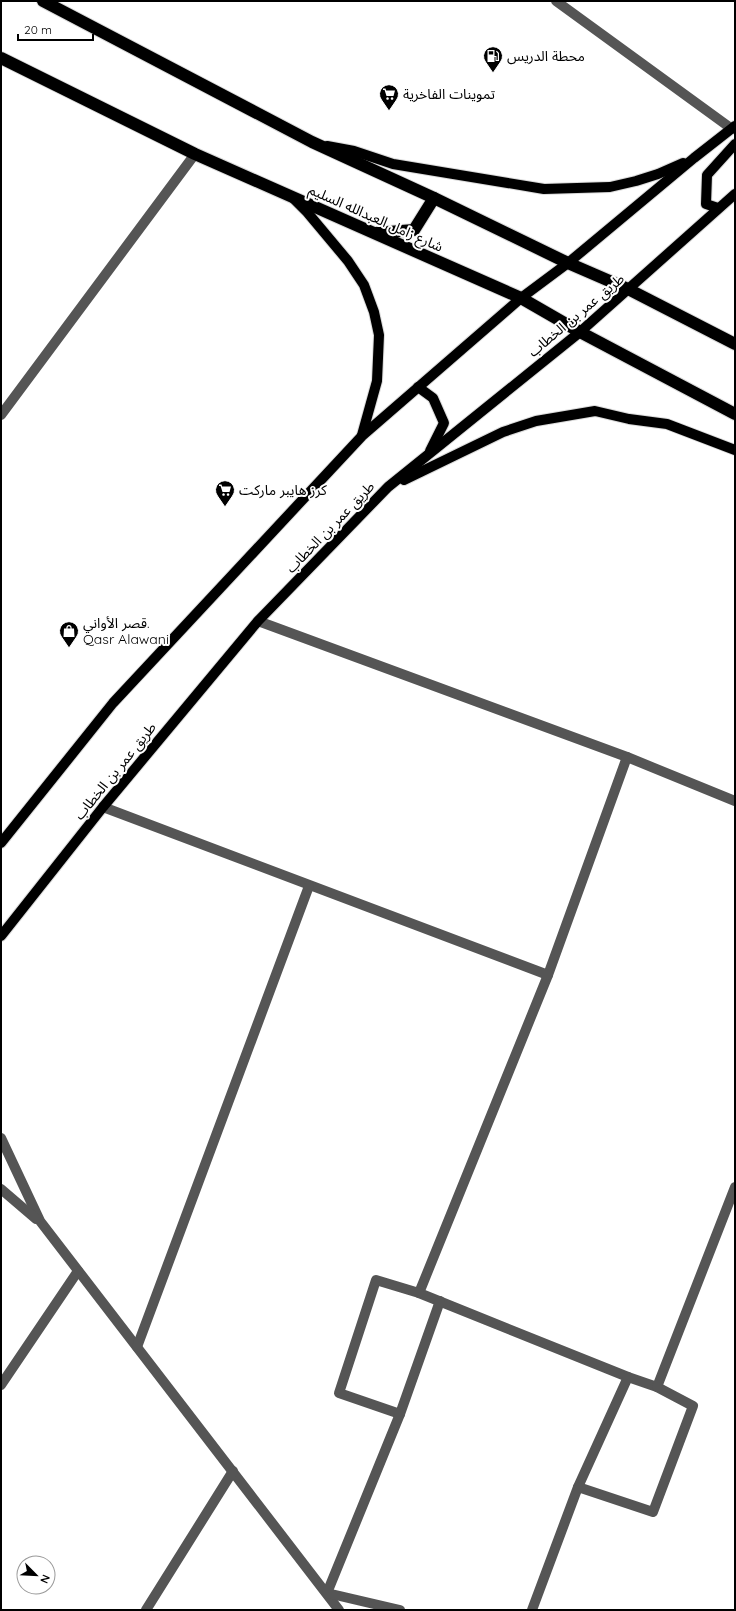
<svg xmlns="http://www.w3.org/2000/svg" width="736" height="1611" font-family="Quicksand,'Noto Sans Arabic',sans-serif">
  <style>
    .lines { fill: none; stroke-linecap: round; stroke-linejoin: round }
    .major-casing { stroke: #dbdbdb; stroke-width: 12 }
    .highway-casing { stroke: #dbdbdb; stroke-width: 14 }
    .minor { stroke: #555; stroke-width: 10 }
    .major { stroke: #000; stroke-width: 10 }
    .highway { stroke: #000; stroke-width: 12 }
    .labels { text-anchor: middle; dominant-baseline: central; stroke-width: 4; stroke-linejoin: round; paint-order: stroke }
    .poi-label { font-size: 14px; fill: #000; stroke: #fff; text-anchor: start }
    .street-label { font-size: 14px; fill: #000; stroke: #fff }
  </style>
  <rect width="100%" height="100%" fill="#fff"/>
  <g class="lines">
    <defs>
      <g id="major">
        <polyline points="327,146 354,151 393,164 544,189 610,187 636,181 658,174 683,163"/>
        <polyline points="294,199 307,212 348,261 364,285 374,312 379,335 377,381 362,435"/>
        <polyline points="718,208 706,204 707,175 735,144"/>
        <polyline points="418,387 433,398 444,423 430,451"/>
        <polyline points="404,480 503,432 536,421 595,411 629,419 667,424 735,450"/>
        <polyline points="1,843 113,703 362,436 521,298 568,263 694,158 735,126"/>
        <polyline points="1,936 103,807 258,621 388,487 580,332 735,194"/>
      </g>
      <g id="highway">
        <polyline points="43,1 312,142 434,198 568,263 628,289 735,344"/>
        <polyline points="1,58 195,154 521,298 580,332 735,414"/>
        <polyline points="376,233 414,230 434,198"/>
      </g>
    </defs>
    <use href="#major" class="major-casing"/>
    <use href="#highway" class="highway-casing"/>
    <g class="minor">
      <polyline points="556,1 732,129"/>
      <polyline points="1,415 195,154"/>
      <polyline points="258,621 627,757 735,801"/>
      <polyline points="627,757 548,975 419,1293 628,1377"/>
      <polyline points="103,807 548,975"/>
      <polyline points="1,1138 40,1221 339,1610"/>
      <polyline points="1,1189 36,1219"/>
      <polyline points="419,1293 376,1280 339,1393 400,1414 440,1301"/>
      <polyline points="137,1347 309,886"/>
      <polygon points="628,1377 657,1387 693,1406 653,1512 578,1487"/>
      <polyline points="1,1385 78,1271"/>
      <polyline points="657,1387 735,1187"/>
      <polyline points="146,1610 233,1471"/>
      <polyline points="400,1610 327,1593 400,1414"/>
      <polyline points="532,1610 578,1487"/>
    </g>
    <use href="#major" class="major"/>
    <use href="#highway" class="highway"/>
  </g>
  <defs>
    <symbol id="fuel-pin" viewBox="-11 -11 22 30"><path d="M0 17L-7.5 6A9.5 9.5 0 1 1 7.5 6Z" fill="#000" stroke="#fff"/><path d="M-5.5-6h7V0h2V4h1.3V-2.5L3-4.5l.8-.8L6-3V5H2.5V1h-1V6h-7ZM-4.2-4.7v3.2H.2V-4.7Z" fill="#fff"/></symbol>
    <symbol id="supermarket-pin" viewBox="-11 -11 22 30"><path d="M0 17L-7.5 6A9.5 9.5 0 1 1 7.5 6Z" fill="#000" stroke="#fff"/><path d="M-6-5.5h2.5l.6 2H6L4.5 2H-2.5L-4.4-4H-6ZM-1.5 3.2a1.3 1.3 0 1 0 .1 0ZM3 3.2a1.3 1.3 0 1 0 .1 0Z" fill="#fff"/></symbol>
    <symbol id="shop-pin" viewBox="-11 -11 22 30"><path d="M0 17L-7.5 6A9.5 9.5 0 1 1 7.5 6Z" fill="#000" stroke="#fff"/><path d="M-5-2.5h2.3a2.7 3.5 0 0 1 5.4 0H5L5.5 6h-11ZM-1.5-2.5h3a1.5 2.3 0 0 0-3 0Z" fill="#fff"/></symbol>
  </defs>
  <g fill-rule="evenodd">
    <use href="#fuel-pin" x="482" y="45" width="22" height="30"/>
    <use href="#supermarket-pin" x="378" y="83" width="22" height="30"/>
    <use href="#supermarket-pin" x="214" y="479" width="22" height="30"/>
    <use href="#shop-pin" x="58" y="620" width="22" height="30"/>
  </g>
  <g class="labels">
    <g class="poi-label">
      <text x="507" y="56">محطة الدريس</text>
      <text x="403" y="94">تموينات الفاخرية</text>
      <text x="239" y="490">كرز هايبر ماركت</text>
      <text x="83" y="623">قصر الأواني.<tspan x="83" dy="16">Qasr Alawani</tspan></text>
    </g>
    <g class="street-label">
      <text transform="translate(376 218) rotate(24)">شارع زامل العبدالله السليم</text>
      <text transform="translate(576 315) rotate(-40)">طريق عمر بن الخطاب</text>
      <text transform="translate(330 527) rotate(-46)">طريق عمر بن الخطاب</text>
      <text transform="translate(115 771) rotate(-51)">طريق عمر بن الخطاب</text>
    </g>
  </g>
  <rect width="736" height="1611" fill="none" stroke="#000000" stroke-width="4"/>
  <g transform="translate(36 1575) rotate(114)"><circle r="19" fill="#ffffff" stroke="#999999"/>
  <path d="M0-3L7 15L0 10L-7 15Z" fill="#000000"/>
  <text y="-6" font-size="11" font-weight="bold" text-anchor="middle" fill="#000000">N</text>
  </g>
  <path d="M18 34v6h75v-6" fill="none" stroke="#000000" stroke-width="2"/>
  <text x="24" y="34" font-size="12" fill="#000000" stroke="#ffffff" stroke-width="3" paint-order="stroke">20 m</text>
</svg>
